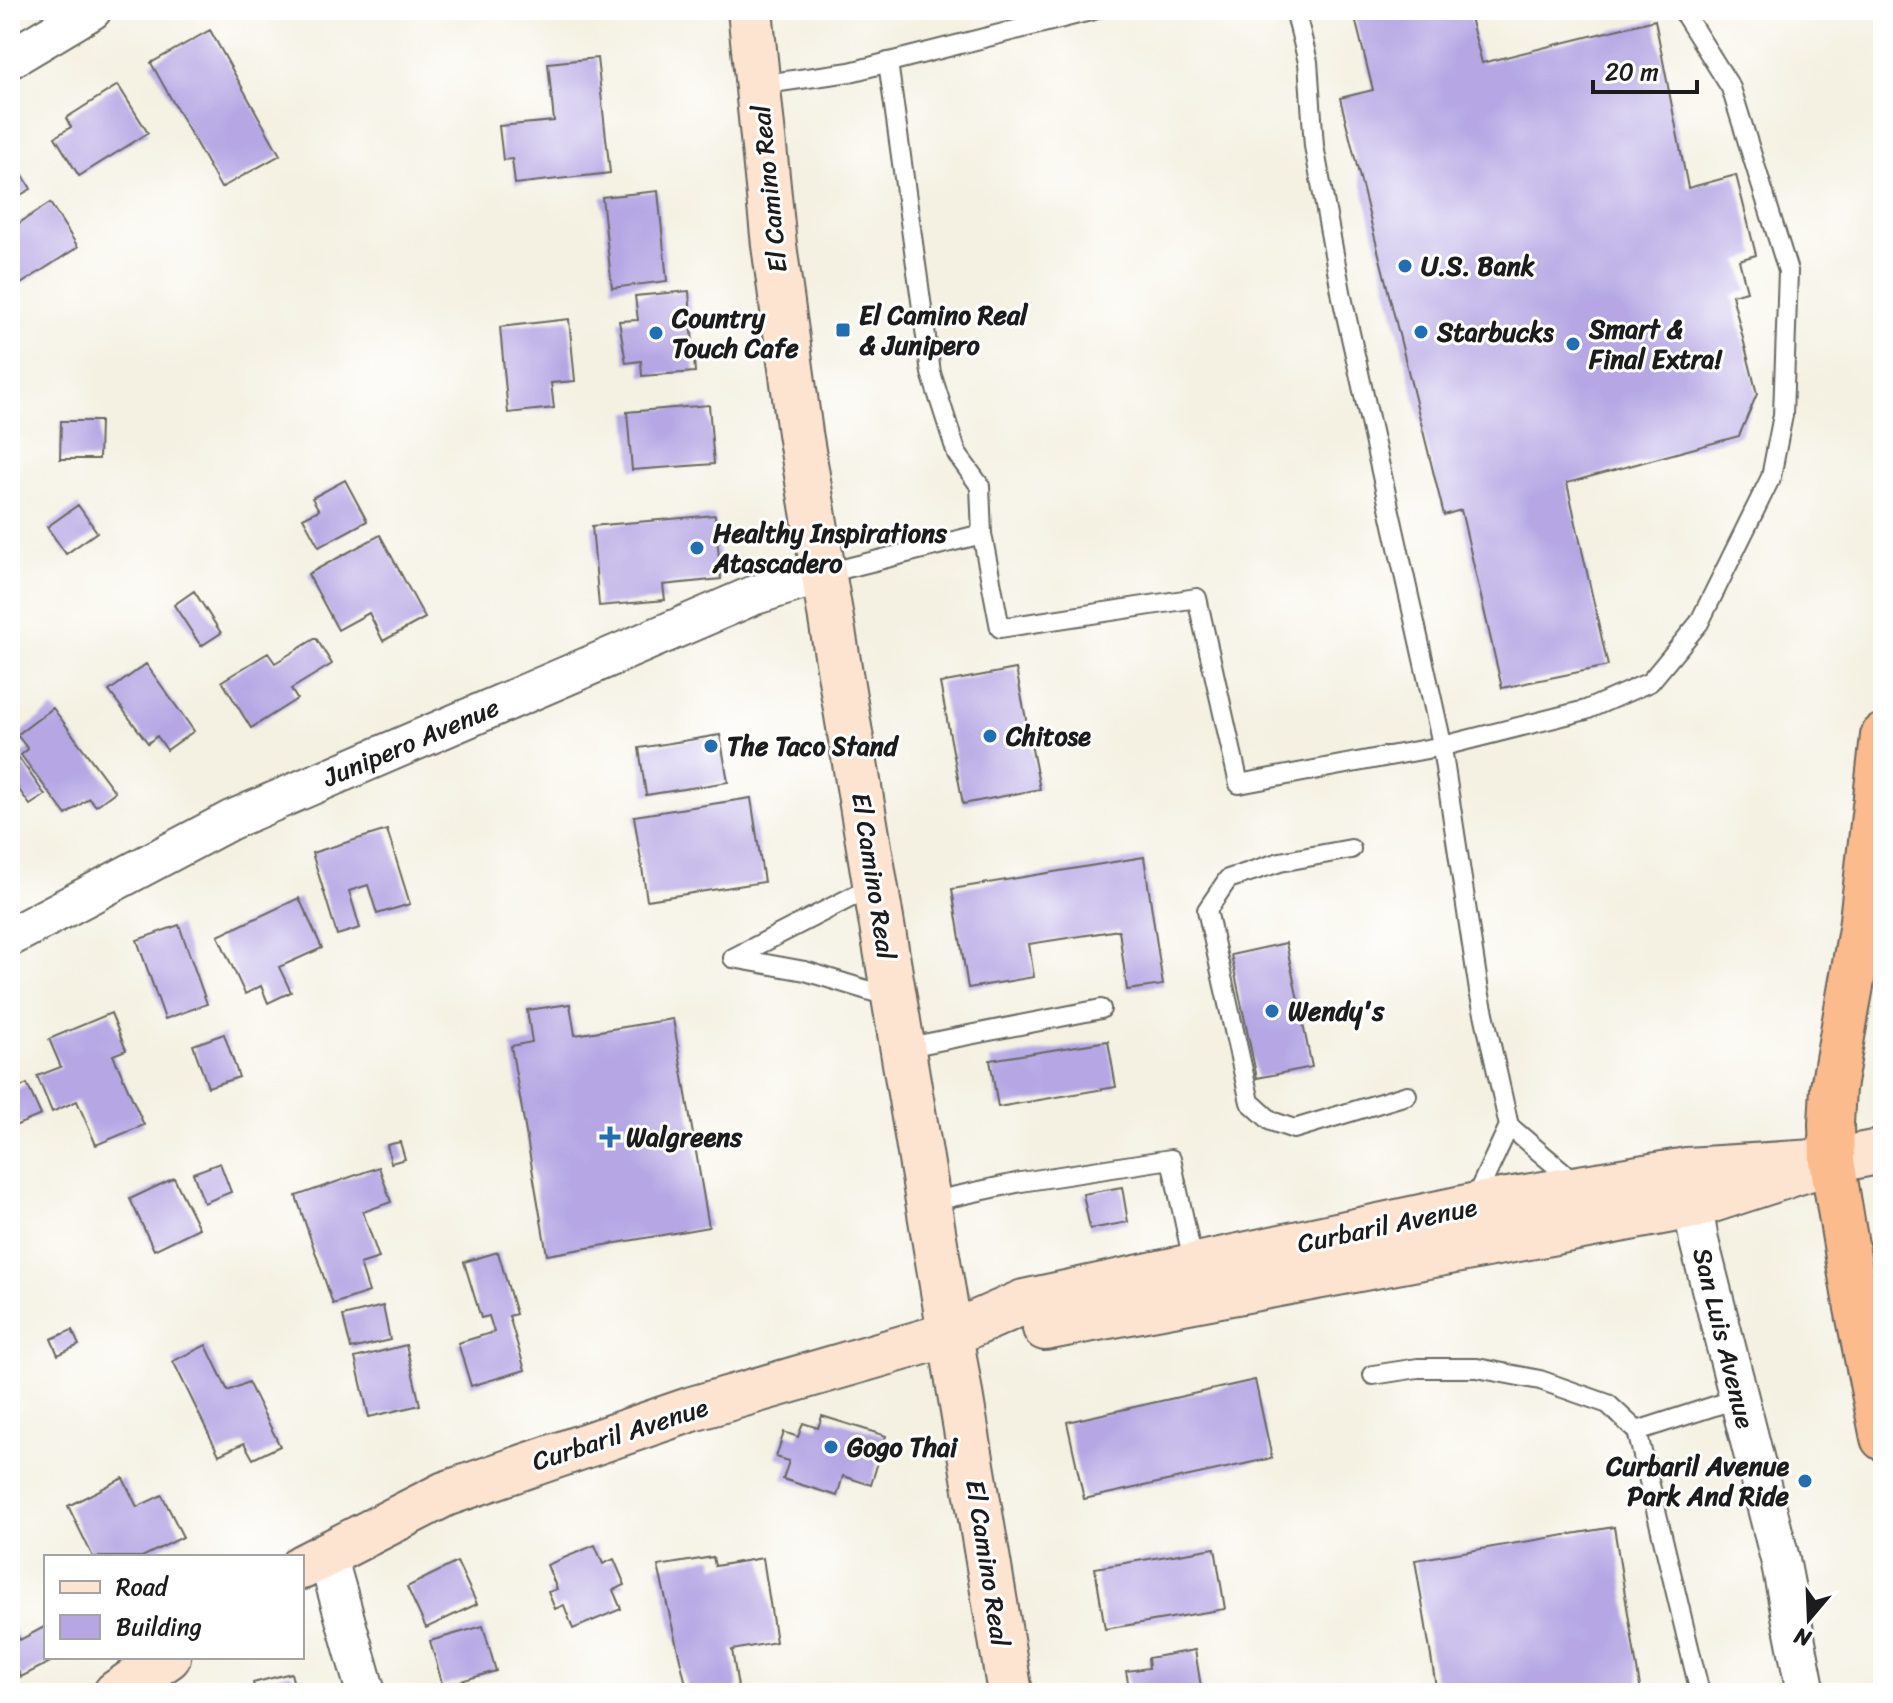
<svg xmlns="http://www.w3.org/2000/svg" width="1893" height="1703" font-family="Sriracha,sans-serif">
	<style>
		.building { fill: #b6a7e4 }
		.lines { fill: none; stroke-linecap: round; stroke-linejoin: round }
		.lane-casing { stroke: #686761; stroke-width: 22 }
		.street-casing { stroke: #686761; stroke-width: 42 }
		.secondary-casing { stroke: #686761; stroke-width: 48 }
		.highway-casing { stroke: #686761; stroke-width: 48 }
		.lane { stroke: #fff; stroke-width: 18 }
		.street { stroke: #fff; stroke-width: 38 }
		.secondary { stroke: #fde4d1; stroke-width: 44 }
		.highway { stroke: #fbbb8c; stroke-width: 44 }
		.poi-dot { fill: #1f6fb2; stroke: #fff; stroke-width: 3 }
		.labels { text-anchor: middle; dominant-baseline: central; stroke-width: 6; stroke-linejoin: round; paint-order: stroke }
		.street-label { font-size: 26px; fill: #1c1c1c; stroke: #fff }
		.poi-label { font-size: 26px; font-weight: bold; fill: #1c1c1c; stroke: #fff; text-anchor: start }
	</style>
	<rect width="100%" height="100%" fill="#fff"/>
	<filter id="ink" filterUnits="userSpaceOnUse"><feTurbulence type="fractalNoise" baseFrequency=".0125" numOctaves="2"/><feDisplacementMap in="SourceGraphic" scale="16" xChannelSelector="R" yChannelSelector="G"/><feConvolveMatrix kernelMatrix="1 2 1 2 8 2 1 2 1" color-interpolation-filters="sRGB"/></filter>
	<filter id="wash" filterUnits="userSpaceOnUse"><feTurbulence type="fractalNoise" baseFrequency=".006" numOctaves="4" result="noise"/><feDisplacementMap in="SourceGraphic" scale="32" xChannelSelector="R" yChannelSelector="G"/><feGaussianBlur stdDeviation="1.8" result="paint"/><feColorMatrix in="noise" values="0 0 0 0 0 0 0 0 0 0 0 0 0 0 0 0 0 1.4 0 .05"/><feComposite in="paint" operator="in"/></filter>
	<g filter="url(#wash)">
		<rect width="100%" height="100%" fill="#f4f1e2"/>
		<g id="blocks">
			<path class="building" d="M1353 10H1468L1482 63 1655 20 1688 188 1736 175 1756 255 1739 260 1747 291 1732 295 1757 394 1739 436 1567 483 1608 666 1502 688 1461 510 1444 515 1340 98 1373 90Z
				M210 30 280 155 221 188 151 63Z
				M597 58 610 173 515 184 512 159 503 160 499 126 554 121 548 63Z
				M118 85 148 133 79 176 55 137 71 127 66 118Z
				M10 153 31 189 10 201Z
				M658 191 667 281 612 288 602 197Z
				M50 203 78 247 10 291V229Z
				M689 291 695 372 642 376 641 361 626 363 619 321 638 320 635 296Z
				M569 319 575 381 551 383 554 408 508 413 500 327Z
				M709 405 714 464 632 470 627 412Z
				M61 421H100L99 459H60Z
				M345 480 367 521 319 547 303 518 319 510 312 498Z
				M78 505 97 532 66 554 47 527Z
				M715 515 721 579 663 585 665 600 599 606 592 526Z
				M380 535 425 618 383 641 369 613 338 630 308 574Z
				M194 591 221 633 201 646 174 605Z
				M316 638 332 664 291 689 297 699 251 728 222 681 268 653 275 663Z
				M146 664 194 731 167 750 157 736 148 743 109 691Z
				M1016 669 1040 789 963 804 940 683Z
				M53 708 115 792 96 806 89 798 66 815 21 755 28 749 17 735Z
				M720 735 728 782 646 795 639 748Z
				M10 745 45 795 30 805 10 777Z
				M751 798 764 882 647 900 634 816Z
				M387 830 410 904 377 914 368 885 349 891 360 928 337 935 312 853Z
				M1144 857 1163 985 1127 990 1119 930 1029 944 1034 977 968 988 952 889Z
				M299 898 322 948 279 967 291 992 268 1003 261 986 245 994 218 936Z
				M179 925 207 1004 165 1019 137 940Z
				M1286 943 1312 1067 1257 1078 1231 955Z
				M570 1004 575 1035 673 1019 709 1227 547 1255 511 1046 532 1042 527 1010Z
				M111 1013 126 1050 113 1055 144 1125 96 1145 77 1101 52 1112 37 1076 61 1067 49 1039Z
				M224 1034 239 1077 208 1087 193 1045Z
				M1108 1041 1116 1087 998 1107 990 1060Z
				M27 1084 41 1115 10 1128V1092Z
				M400 1142 405 1159 391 1163 387 1145Z
				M220 1163 231 1192 204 1203 193 1173Z
				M379 1167 391 1202 363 1212 379 1258 360 1264 369 1292 333 1304 296 1196Z
				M174 1178 199 1228 154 1250 130 1199Z
				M1122 1187 1128 1222 1090 1229 1083 1194Z
				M498 1252 516 1314 509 1316 525 1370 471 1386 458 1343 494 1332 489 1316 481 1318 464 1262Z
				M383 1306 390 1340 351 1349 343 1316Z
				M72 1330 79 1345 58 1355 51 1339Z
				M206 1345 228 1391 248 1382 280 1446 253 1459 244 1443 219 1455 173 1361Z
				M406 1345 420 1405 369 1417 355 1358Z
				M1255 1380 1272 1458 1084 1499 1067 1422Z
				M822 1416 886 1436 871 1485 843 1476 837 1496 783 1479 789 1461 776 1457 784 1432 798 1437 803 1423 818 1428Z
				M123 1478 137 1507 162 1495 183 1537 142 1557H93L68 1506Z
				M1614 1527 1641 1693H1437L1415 1560Z
				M595 1545 603 1564 614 1559 625 1585 613 1590 621 1609 573 1629 564 1605 555 1609 548 1592 557 1589 547 1565Z
				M1215 1548 1225 1609 1105 1629 1095 1568Z
				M713 1557 715 1566 763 1558 776 1642 732 1650 739 1693H688L658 1566Z
				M457 1562 477 1604 426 1628 407 1587Z
				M10 1622 20 1640 46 1626V1657H60L21 1677 10 1656Z
				M483 1626 496 1671 443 1686 430 1641Z
				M1195 1650 1202 1693H1130L1126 1671 1149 1668 1148 1658Z
				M291 1673 296 1693H256L253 1683Z"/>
		</g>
	</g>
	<g filter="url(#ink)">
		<use href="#blocks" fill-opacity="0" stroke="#686761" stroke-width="2"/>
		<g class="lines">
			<defs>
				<path id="lane" d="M1295 10 1308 62 1314 146 1342 297 1440 735 1479 991 1509 1126 1576 1183
					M888 62 931 373 957 454 980 486 982 534 1000 628 1197 598 1239 784 1443 746 1586 710 1650 682 1699 623 1771 477 1783 415 1788 271 1731 88 1682 10
					M758 85 850 72 1094 10
					M823 574 982 534
					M1351 849 1280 862 1228 879 1207 910 1250 1102 1271 1121 1294 1129 1407 1095
					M733 958 805 971 893 998
					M733 958 875 885
					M903 1048 1101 1009
					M929 1202 1021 1182 1171 1159 1194 1266
					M1473 1203 1509 1126
					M1373 1375 1418 1368H1477L1540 1380 1608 1404 1637 1431 1739 1398
					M1637 1431 1700 1693"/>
				<path id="street" d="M10 59 92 10
					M10 937 231 820 752 596 823 574
					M1688 1177 1699 1241 1780 1559 1806 1693
					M326 1552 366 1693"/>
				<path id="secondary" d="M750 10 774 245 800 433 1010 1693
					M1045 1328 1694 1206 1832 1161 1883 1151
					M302 1567 445 1494 692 1409 951 1334 1024 1302 1472 1206 1687 1170 1832 1161
					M116 1693 168 1657"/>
				<path id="highway" d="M1883 736 1861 929 1833 1088 1831 1124 1832 1161 1854 1293 1883 1438"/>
			</defs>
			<use href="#lane" class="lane-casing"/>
			<use href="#street" class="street-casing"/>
			<use href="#secondary" class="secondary-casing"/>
			<use href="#highway" class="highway-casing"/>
			<use href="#lane" class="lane"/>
			<use href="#street" class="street"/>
			<use href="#secondary" class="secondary"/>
			<use href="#highway" class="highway"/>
		</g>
	</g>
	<g class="poi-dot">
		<circle cx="1405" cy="266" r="8"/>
		<rect x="835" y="322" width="16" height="16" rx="4"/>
		<circle cx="1421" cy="332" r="8"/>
		<circle cx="656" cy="333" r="8"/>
		<circle cx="1573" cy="344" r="8"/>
		<circle cx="697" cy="548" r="8"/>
		<circle cx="990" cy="736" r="8"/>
		<circle cx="711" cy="746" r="8"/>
		<circle cx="1272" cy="1011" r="8"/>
		<path d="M606 1125h8v8h8v8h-8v8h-8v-8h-8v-8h8z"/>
		<circle cx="831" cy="1447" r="8"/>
		<circle cx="1805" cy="1481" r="8"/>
	</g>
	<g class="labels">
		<g class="street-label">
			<text transform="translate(769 189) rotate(-96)">El Camino Real</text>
			<text transform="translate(411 742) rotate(-23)">Junipero Avenue</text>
			<text transform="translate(874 876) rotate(81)">El Camino Real</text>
			<text transform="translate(1387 1225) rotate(-12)">Curbaril Avenue</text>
			<text transform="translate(1724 1338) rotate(76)">San Luis Avenue</text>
			<text transform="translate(620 1434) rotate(-18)">Curbaril Avenue</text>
			<text transform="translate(988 1563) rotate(81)">El Camino Real</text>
		</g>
		<g class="poi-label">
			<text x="1421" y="266">U.S. Bank</text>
			<text x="859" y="315">El Camino Real<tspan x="859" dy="30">&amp; Junipero</tspan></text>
			<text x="672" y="318">Country<tspan x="672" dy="30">Touch Cafe</tspan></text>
			<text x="1589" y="329">Smart &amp;<tspan x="1589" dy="30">Final Extra!</tspan></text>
			<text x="1437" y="332">Starbucks</text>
			<text x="713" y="533">Healthy Inspirations<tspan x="713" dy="30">Atascadero</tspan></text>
			<text x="1006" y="736">Chitose</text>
			<text x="727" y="746">The Taco Stand</text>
			<text x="1288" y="1011">Wendy's</text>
			<text x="626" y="1137">Walgreens</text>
			<text x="847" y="1447">Gogo Thai</text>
			<text x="1789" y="1466" text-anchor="end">Curbaril Avenue<tspan x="1789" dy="30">Park And Ride</tspan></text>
		</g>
	</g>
	<rect width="1893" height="1703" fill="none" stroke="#fff" stroke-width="40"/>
	<rect x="44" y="1555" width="260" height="104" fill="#ffffff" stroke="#a4a4a4" stroke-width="2"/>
	<rect x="60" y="1581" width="40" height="12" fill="#fde4d1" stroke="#a4a4a4" stroke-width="2"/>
	<text x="116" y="1595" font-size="24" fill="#1c1c1c">Road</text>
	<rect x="60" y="1615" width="40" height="24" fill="#b6a7e4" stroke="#a4a4a4" stroke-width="2"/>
	<text x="116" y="1635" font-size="24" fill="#1c1c1c">Building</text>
	<g transform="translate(1809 1619) rotate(199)" stroke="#ffffff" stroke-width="6" paint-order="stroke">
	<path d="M0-6L14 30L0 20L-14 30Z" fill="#1c1c1c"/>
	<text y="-12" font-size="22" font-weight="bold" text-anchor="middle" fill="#1c1c1c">N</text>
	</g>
	<path d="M1593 80v12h104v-12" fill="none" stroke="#1c1c1c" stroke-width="4"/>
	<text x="1605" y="80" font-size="24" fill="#1c1c1c" stroke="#ffffff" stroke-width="6" paint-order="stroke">20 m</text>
</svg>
